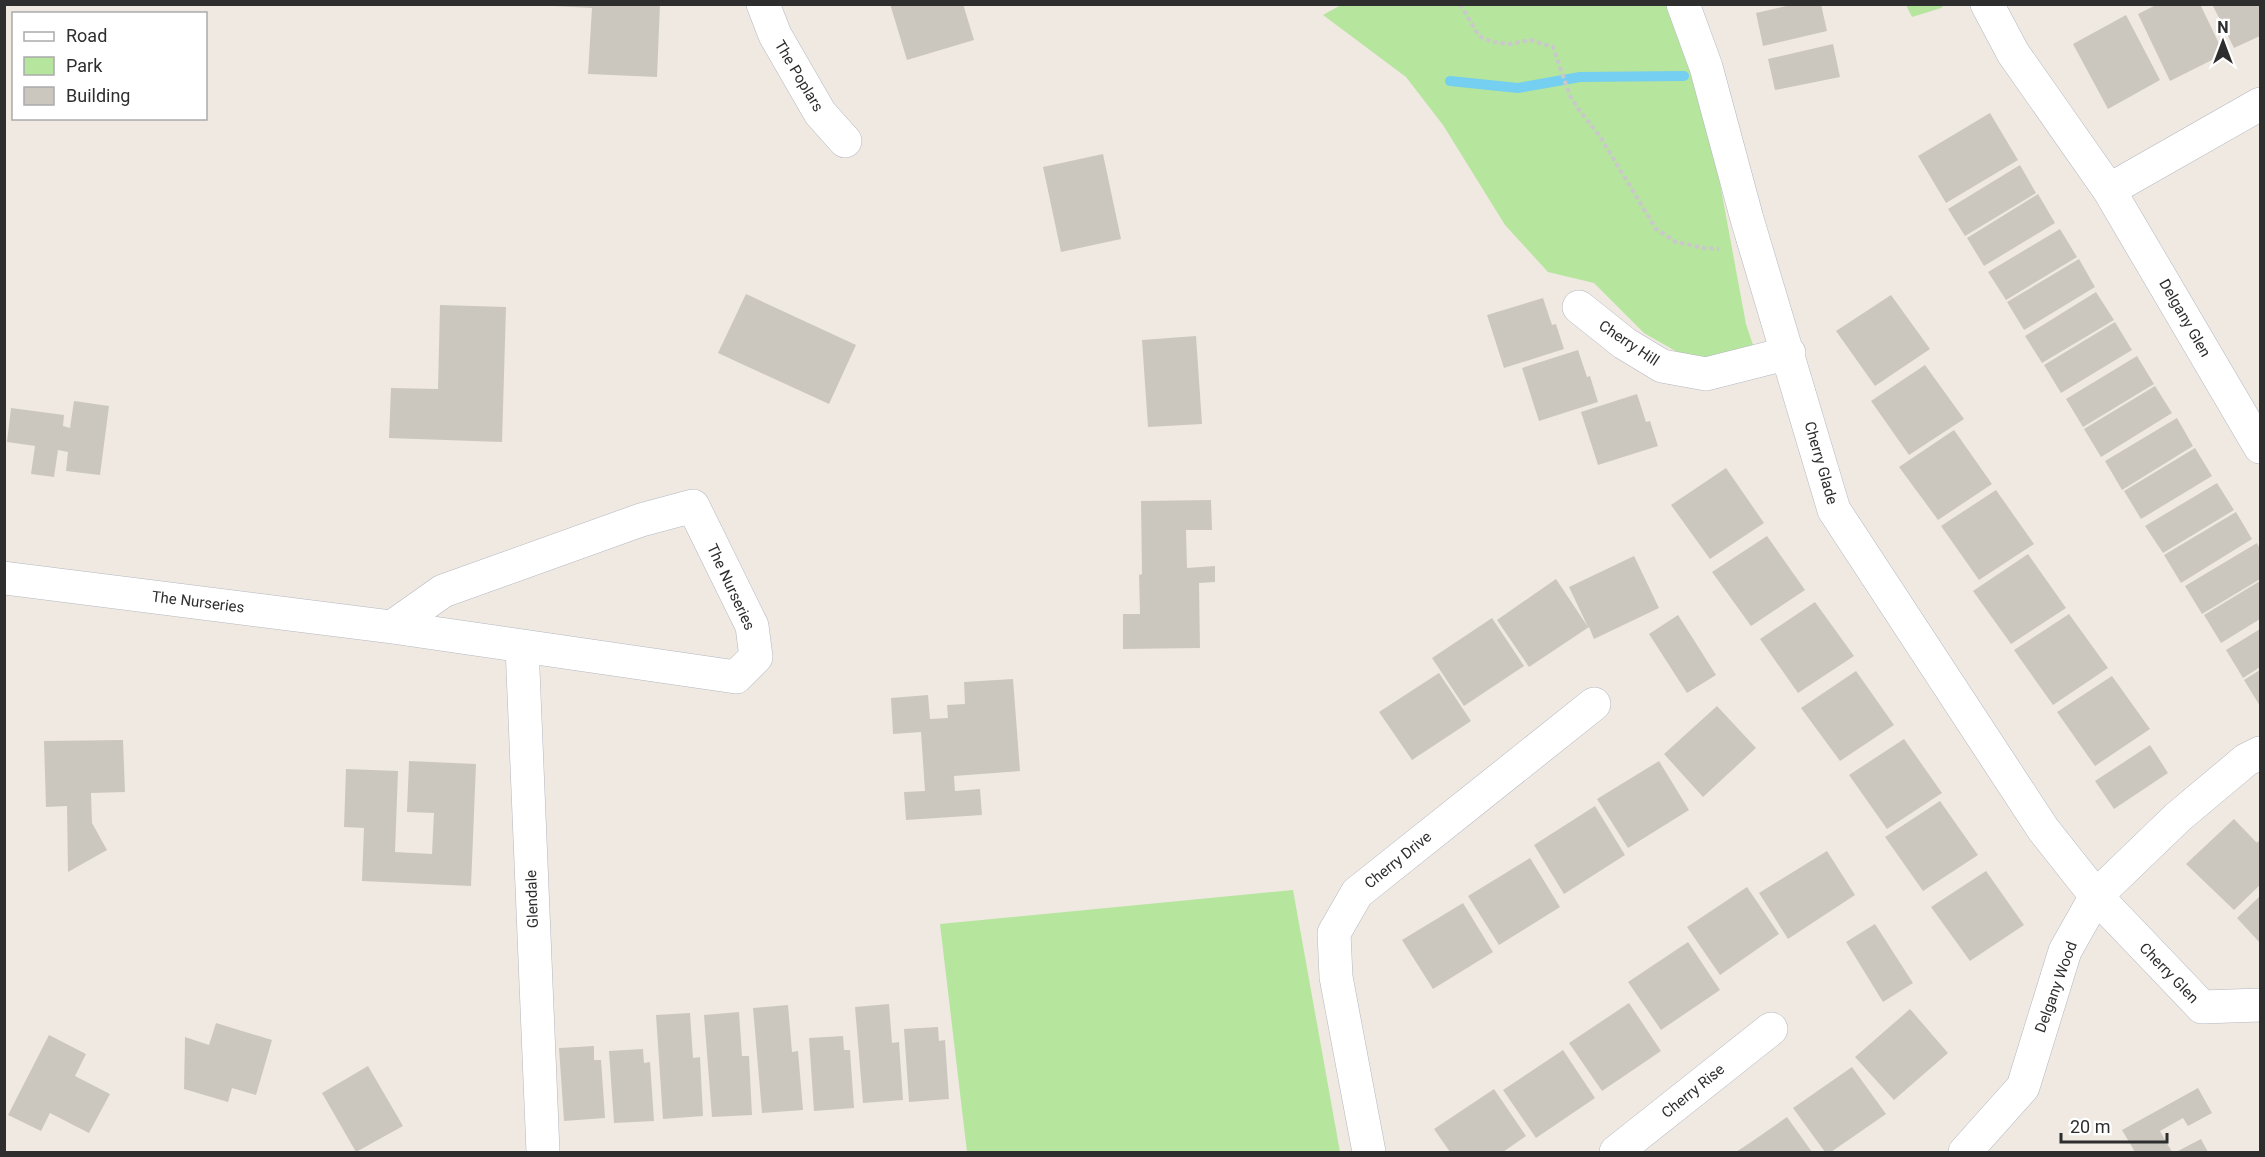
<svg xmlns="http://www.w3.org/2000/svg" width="2265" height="1157" font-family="Roboto,sans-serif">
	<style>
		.green { fill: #b6e59e }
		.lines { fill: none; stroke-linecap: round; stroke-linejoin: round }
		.stream { stroke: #75cff0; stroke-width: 10 }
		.building { fill: #cbc7bf }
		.street-casing { stroke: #b4b7c1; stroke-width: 34 }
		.path { stroke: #c9c9c9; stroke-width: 4; stroke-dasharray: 4.5 3; stroke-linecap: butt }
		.street { stroke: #fff; stroke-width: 33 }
		.labels { text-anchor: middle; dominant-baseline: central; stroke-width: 4.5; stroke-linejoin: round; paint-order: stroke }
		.street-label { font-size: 15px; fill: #2e2e2e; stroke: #fff }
	</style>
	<rect width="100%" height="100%" fill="#efe9e1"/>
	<path class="green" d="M1343 4 1673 5 1706 108 1746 324 1755 351 1693 361 1644 333 1594 283 1548 272 1505 225 1443 125 1406 77 1323 15Z
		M1906 5H1944L1941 8 1912 17Z
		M1293 890 1340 1152H967L940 924Z"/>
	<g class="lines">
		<path class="stream" d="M1450 81 1518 88 1580 77 1684 76"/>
	</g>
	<path class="building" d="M554 4H660L657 77 588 74 592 8 554 6Z
		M890 4H963L974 40 907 60Z
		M1795 4H1821L1827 31 1763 46 1756 13Z
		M2158 4H2200L2224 54 2170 81 2138 14Z
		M2212 4H2260V36L2234 48Z
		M2126 15 2160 80 2108 109 2073 44Z
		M1833 44 1840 77 1775 90 1768 59Z
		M1990 113 2018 160 1946 203 1918 156Z
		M1103 154 1121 239 1061 252 1043 167Z
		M2020 165 2036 193 1965 236 1948 209Z
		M2038 194 2055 223 1984 266 1967 238Z
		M2060 229 2077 257 2006 300 1988 272Z
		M2079 259 2095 287 2024 330 2007 302Z
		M2096 292 2114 320 2042 363 2025 336Z
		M746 294 856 345 829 404 718 353Z
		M1891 295 1930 349 1875 386 1836 331Z
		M1543 298 1552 325 1556 324 1564 349 1504 368 1487 315Z
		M440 305 506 307 502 442 389 438 391 388 438 389Z
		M2115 322 2132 350 2061 393 2044 365Z
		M1196 336 1202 424 1148 427 1142 340Z
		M1578 350 1587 377 1590 376 1598 402 1539 421 1522 368Z
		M2137 356 2154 384 2083 427 2066 399Z
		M1925 365 1964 419 1909 455 1871 401Z
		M2155 386 2172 413 2101 457 2084 429Z
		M1637 394 1646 422 1650 421 1658 446 1598 465 1581 412Z
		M74 401 109 406 100 475 66 471 68 452 58 450 54 477 31 474 35 446 7 442 11 408 64 415 63 426 70 428Z
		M2177 418 2193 446 2122 490 2105 461Z
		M1954 430 1992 484 1938 520 1899 467Z
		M2195 448 2212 476 2141 519 2124 491Z
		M1726 468 1764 523 1710 559 1671 505Z
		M2217 483 2234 510 2163 553 2145 526Z
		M1996 490 2034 544 1979 580 1941 526Z
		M1211 500 1212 530H1186L1187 568 1215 566V582L1199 583 1200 648 1123 649V614H1140L1139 575 1142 574 1141 501Z
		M2236 512 2252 539 2181 583 2164 555Z
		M1767 536 1805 590 1751 626 1712 572Z
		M2257 543 2260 549V579L2202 614 2185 586Z
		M2028 554 2066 608 2011 644 1973 591Z
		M1634 556 1659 608 1594 639 1589 627 1529 667 1497 620 1556 579 1588 627 1569 587Z
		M2260 581V619L2221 643 2204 615Z
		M1815 602 1854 656 1798 693 1760 639Z
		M2069 614 2108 668 2053 705 2014 650Z
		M1678 615 1716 675 1687 693 1649 634Z
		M1492 618 1524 666 1464 706 1432 658Z
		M2260 629V667L2243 678 2226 650Z
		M2260 670V706L2244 680Z
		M1856 671 1894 725 1840 761 1801 708Z
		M1439 673 1471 721 1412 760 1379 712Z
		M2112 676 2150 729 2095 766 2057 712Z
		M1013 679 1020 771 954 776 955 791 980 789 982 815 906 820 904 792 925 791 921 732 893 734 891 698 928 695 930 719 948 718 947 705 965 704 964 682Z
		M1717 706 1756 748 1703 797 1664 754Z
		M1904 739 1942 793 1887 829 1849 775Z
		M123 740 125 792 91 793 92 823 107 850 68 872 67 806 46 807 44 741Z
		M2150 745 2168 773 2114 809 2095 781Z
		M409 761 476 764 471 886 362 881 364 828 344 827 346 769 398 771 395 852 432 854 434 813 407 812Z
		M1659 761 1689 810 1628 848 1597 799Z
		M1940 801 1978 855 1923 891 1885 837Z
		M1595 806 1625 855 1564 894 1534 845Z
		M2234 819 2257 843 2258 841 2260 843V885L2234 910 2186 864Z
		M1827 851 1855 895 1788 939 1759 893Z
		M1530 858 1560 907 1499 945 1468 896Z
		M1986 871 2024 925 1970 961 1931 907Z
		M1747 887 1779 934 1720 975 1687 927Z
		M2260 896V943L2237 918Z
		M1463 903 1493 952 1433 989 1402 940Z
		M1875 924 1913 983 1883 1002 1846 942Z
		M1688 942 1720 990 1661 1030 1628 982Z
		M1629 1003 1661 1051 1602 1091 1569 1043Z
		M889 1004 892 1043 899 1042 903 1100 863 1103 855 1007Z
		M788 1005 792 1052 798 1051 803 1110 762 1113 753 1008Z
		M1910 1009 1948 1053 1894 1100 1855 1057Z
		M739 1012 742 1056H749L752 1115 712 1117 704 1015Z
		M690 1013 693 1058 700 1057 703 1116 663 1119 656 1015Z
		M216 1023 272 1040 256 1095 232 1088 228 1102 184 1089 185 1037 209 1045Z
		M938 1027 939 1041 945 1040 949 1099 909 1102 904 1029Z
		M49 1035 86 1054 75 1076 110 1094 89 1133 50 1113 41 1131 8 1115Z
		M843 1036 844 1050H850L854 1108 814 1111 809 1038Z
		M594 1046V1060H601L605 1118 564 1121 559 1048Z
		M643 1049 644 1063 650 1062 654 1121 614 1123 609 1051Z
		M1563 1050 1595 1098 1536 1138 1503 1090Z
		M368 1066 403 1126 356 1152 322 1093Z
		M1852 1067 1886 1114 1831 1152H1825L1793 1108Z
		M2198 1088 2212 1113 2188 1126 2183 1118 2160 1131 2172 1152H2135L2122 1130Z
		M1494 1089 1526 1136 1503 1152H1450L1434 1129Z
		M1787 1117 1812 1152H1736L1757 1138Z
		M2201 1139 2208 1152H2176Z"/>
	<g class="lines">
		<defs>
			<path id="street" d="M763 4 775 35 820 113 845 141
				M1683 4 1706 67 1747 219 1834 510 2043 829 2096 896 2202 1007 2260 1005
				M1987 4 2013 53 2109 190 2260 447
				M2109 190 2260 104
				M1579 307 1624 343 1662 366 1706 374 1789 353
				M4 578 392 627 736 677 756 657 752 626 693 506 641 520 443 591 392 627
				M522 646 543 1152
				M1369 1152 1336 977 1334 933 1357 893 1594 704
				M1616 1152 1771 1029
				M1965 1152 2023 1087 2065 951 2096 896 2178 817 2246 760 2260 753"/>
		</defs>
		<use href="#street" class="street-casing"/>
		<path class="path" d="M1460 4 1479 36 1492 42 1510 44 1530 40 1553 47 1570 96 1579 110 1599 135 1656 229 1676 242 1704 248 1719 249"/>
		<use href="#street" class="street"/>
	</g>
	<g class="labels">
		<g class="street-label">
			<text transform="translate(799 76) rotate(59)">The Poplars</text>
			<text transform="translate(2185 318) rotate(60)">Delgany Glen</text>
			<text transform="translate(1629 343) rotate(34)">Cherry Hill</text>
			<text transform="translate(1821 463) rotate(74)">Cherry Glade</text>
			<text transform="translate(731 587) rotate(65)">The Nurseries</text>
			<text transform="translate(198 602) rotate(7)">The Nurseries</text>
			<text transform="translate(1398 860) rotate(-39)">Cherry Drive</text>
			<text transform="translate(532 899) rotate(-92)">Glendale</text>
			<text transform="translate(2169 973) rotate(46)">Cherry Glen</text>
			<text transform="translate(2056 987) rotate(-70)">Delgany Wood</text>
			<text transform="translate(1693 1091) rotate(-39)">Cherry Rise</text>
		</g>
	</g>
	<rect width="2265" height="1157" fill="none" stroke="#2e2e2e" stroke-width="12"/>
	<rect x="12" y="12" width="195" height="108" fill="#ffffff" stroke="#ababab" stroke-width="1.5"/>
	<rect x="24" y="32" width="30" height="9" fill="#ffffff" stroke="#ababab" stroke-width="1.5"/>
	<text x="66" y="42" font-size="18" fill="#2e2e2e">Road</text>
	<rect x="24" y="57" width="30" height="18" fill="#b6e59e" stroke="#ababab" stroke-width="1.5"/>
	<text x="66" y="72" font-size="18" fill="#2e2e2e">Park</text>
	<rect x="24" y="87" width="30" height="18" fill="#cbc7bf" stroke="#ababab" stroke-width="1.5"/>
	<text x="66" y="102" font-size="18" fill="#2e2e2e">Building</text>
	<g transform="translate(2223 42)" stroke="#ffffff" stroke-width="4.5" paint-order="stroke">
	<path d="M0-4.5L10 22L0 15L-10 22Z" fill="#2e2e2e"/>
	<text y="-9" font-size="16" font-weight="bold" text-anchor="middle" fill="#2e2e2e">N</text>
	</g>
	<path d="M2061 1133v9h106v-9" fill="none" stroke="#2e2e2e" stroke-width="3"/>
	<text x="2070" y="1133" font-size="18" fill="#2e2e2e" stroke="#ffffff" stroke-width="4.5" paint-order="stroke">20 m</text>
</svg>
